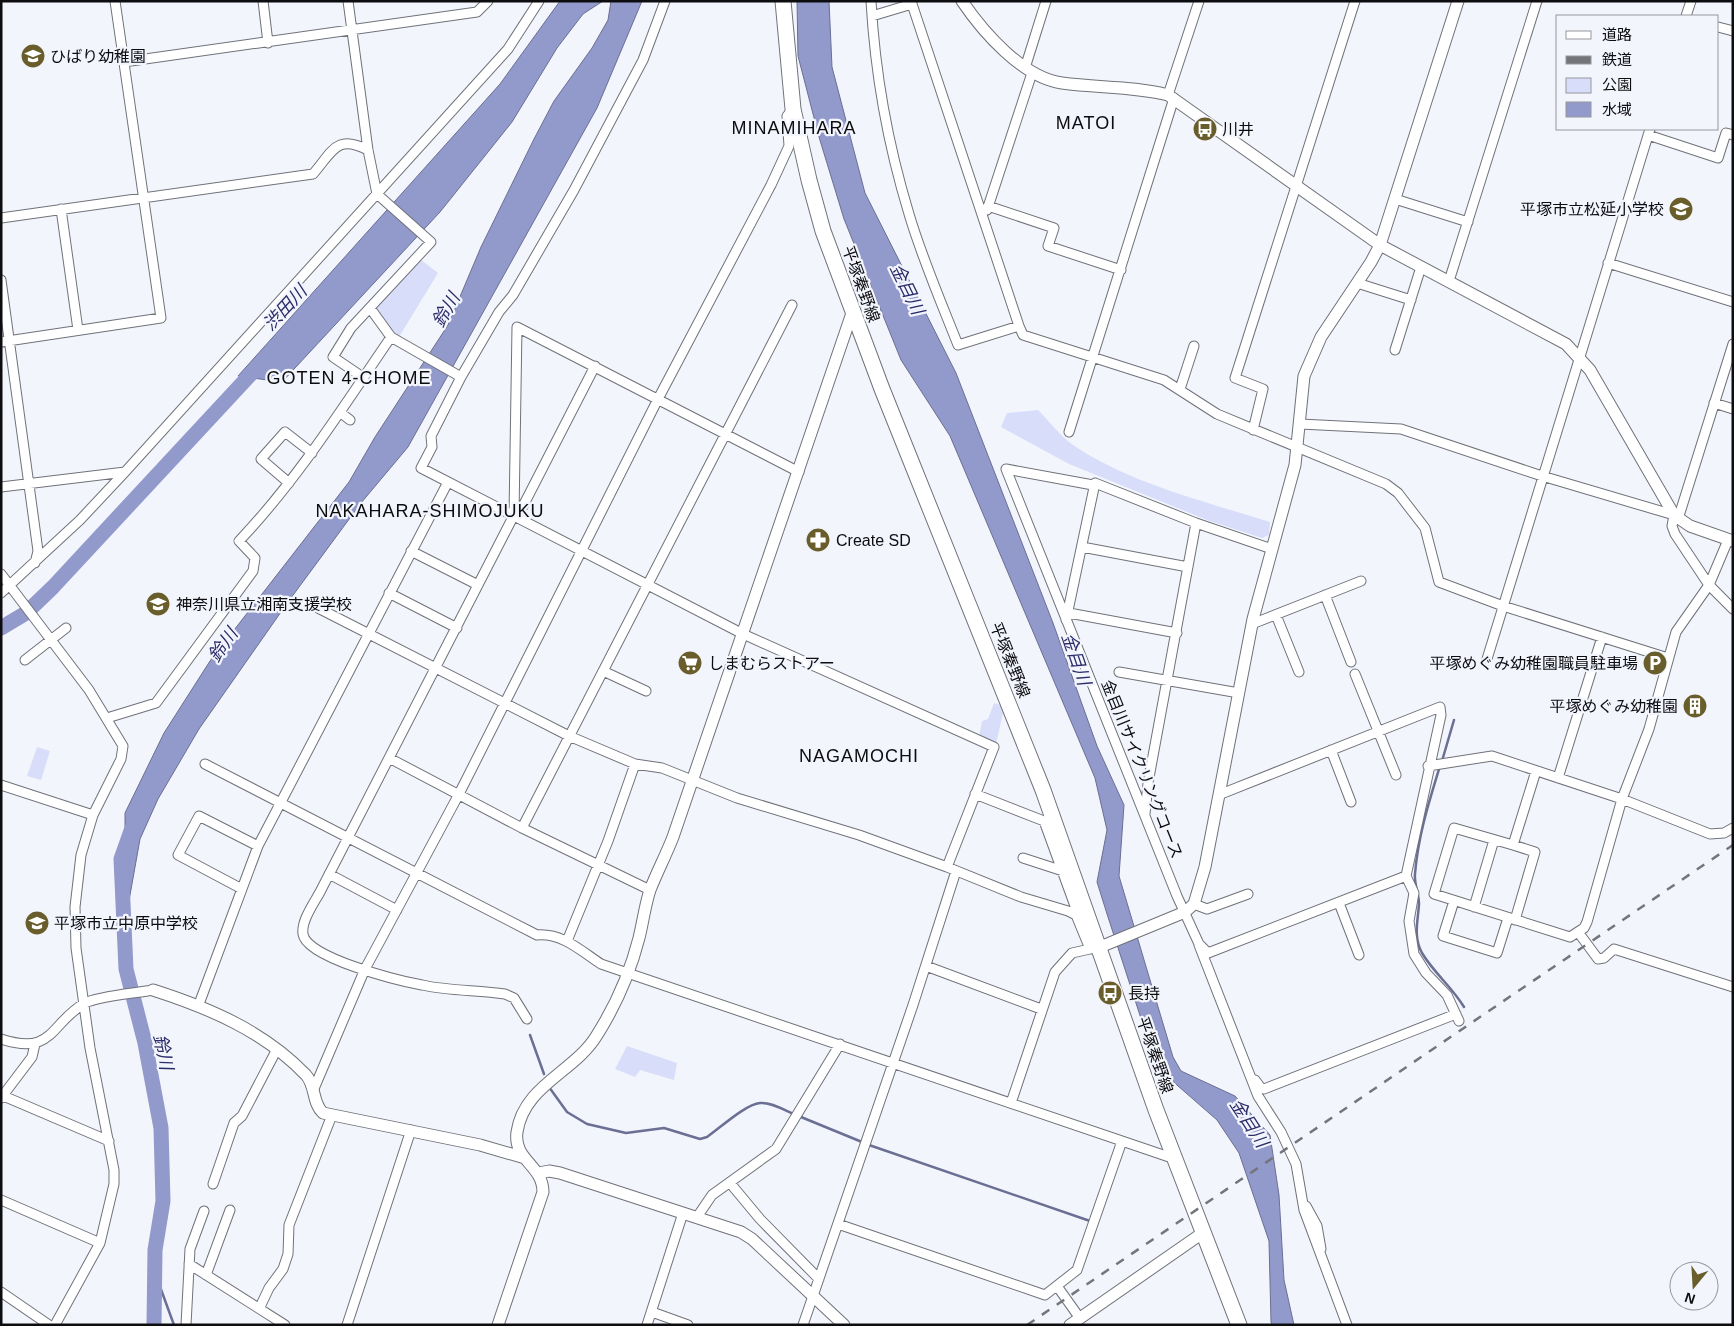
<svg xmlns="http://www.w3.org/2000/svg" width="1734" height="1326" font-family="Arial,'Noto Sans JP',sans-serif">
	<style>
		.green { fill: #d8ddfa }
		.water { fill: #9299cb; stroke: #6a6f93 }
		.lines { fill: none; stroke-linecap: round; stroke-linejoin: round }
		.stream { stroke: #6a6f93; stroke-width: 2.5 }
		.river { stroke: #9299cb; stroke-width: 15 }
		.minor-casing { stroke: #707279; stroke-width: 11 }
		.tertiary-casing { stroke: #707279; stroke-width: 13 }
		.primary-casing { stroke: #707279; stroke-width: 17 }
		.minor { stroke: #fff; stroke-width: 9 }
		.tertiary { stroke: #fff; stroke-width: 11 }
		.primary { stroke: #fff; stroke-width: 15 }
		.rail { stroke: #74757b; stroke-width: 2.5; stroke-dasharray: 9 9; stroke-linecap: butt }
		.labels { text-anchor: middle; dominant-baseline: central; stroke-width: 4.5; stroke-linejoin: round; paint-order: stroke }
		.poi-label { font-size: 16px; fill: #0d0d10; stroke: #f3f5fd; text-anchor: start }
		.street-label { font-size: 16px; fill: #0d0d10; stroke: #f3f5fd }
		.neighbourhood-label { font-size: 18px; letter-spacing: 1px; fill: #0d0d10; stroke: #f3f5fd }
		.water-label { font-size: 18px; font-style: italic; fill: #2b2c69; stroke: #f3f5fd }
	</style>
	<rect width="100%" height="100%" fill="#f3f5fd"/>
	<path class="green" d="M420 259 438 273 399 337 389 330 375 308Z
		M1038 410C1049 421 1060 436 1073 445 1131 484 1204 501 1270 522L1269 535 1262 538 1207 520 1069 464 1001 427 1007 413Z
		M994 703 1001 705 1003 713 996 744 979 737 982 721 988 719Z
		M37 747 50 751 41 780 27 776Z
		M627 1046 677 1063 674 1080 640 1070 635 1077 615 1069Z"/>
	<path class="water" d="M560 1H603L583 14 557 48 512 122 440 212 282 382 238 376 500 84Z
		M611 1H642L597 108 408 447 361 503 288 602 199 729 158 799 140 839 125 923V813L164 733 210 661 349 482 375 437 448 325 481 247 534 139 554 101 592 48 608 20Z
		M797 1H829L832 67 865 193 956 373 1053 623 1097 746 1124 805 1119 876 1173 1057 1181 1071 1235 1096 1270 1135 1279 1195 1284 1280 1294 1325H1272L1271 1322 1269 1241 1239 1153 1217 1120 1170 1079 1148 1040 1108 917 1097 882 1107 830 1095 778 950 436 901 360 844 219 819 137 798 56Z"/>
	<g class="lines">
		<path class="stream" d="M1442 761 1454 720
			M1440 766C1429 802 1418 836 1415 874 1414 884 1419 894 1419 904 1418 921 1413 937 1422 953 1434 973 1452 987 1464 1007
			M530 1035 544 1074
			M549 1087 567 1112 587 1124 626 1133 664 1128 700 1139 707 1137C720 1128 746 1104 760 1103 771 1102 784 1110 794 1114
			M801 1117 862 1142
			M869 1145 1090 1221
			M155 1273 174 1325"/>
		<path class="river" d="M1 628 26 613 53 587 262 362
			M132 828 121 859 126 969 145 1043 161 1128 163 1201 155 1250 154 1325"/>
		<defs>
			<path id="minor" d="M263 1 268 43
				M348 1 368 150 377 194 431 242 351 328 333 357 364 378
				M871 1C875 73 888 145 909 214 922 258 941 302 958 345L1019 326 1023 335 1164 380 1217 414 1386 484 1398 493 1425 528 1439 582 1503 606 1668 658
				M872 16 912 4 1019 326
				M1686 16 1691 1
				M1718 27 1733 31
				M124 62 477 12 488 1
				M1025 68 1046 1
				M1168 95 1199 1
				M1648 135 1718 158 1726 133 1733 135
				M1395 199 1468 222
				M988 206 1054 228 1048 246 1121 270
				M61 209 78 330
				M987 210 1032 73
				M1 218 313 174C333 151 336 134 368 150
				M1608 263 1733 302
				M1 280 38 551 35 563
				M1449 281 1537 1
				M1357 283 1411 300
				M370 308 391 337 461 377 431 436 432 447 421 468 743 634 994 747 947 867 1021 897 1068 911 1076 915 1090 949 1100 947
				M1 342 161 318 115 1
				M1395 350 1421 267
				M461 377 499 312 513 295 574 190 643 60 665 1
				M1180 389 1194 346
				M1714 403 1733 409
				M341 413 350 420
				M1300 424 1401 429 1542 476 1674 515 1672 526 1675 534 1709 585 1733 609
				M1253 430 1263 389 1235 378 1355 1
				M1069 432 1174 98
				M1006 469 1177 896 1199 944 1208 953 1406 876
				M1006 469 1093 485
				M289 483 261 459 285 432 312 453
				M1 487 125 472
				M514 515 517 327 799 472
				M1678 519 1733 344
				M1082 547 1188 567
				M411 551 478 585
				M1 574 89 690 123 746 121 759 93 815 81 855 75 907 76 948 90 1048 114 1170V1184L100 1243 55 1325
				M1 593 80 520 125 472 508 49 539 1
				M389 593 457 628
				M1325 595 1351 662
				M318 608 569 736 635 764 662 768 737 798 859 835 947 867
				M1069 613 1177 633
				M1276 615 1299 672
				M1066 620 1095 483 1196 523 1272 549
				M1252 624 1361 581
				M1487 659 1650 129
				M25 660 66 628
				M603 671 646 691
				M1119 672 1239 693
				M1355 674 1396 775
				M107 718 156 703 253 571 255 558 239 541C298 479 343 407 391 337
				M1331 750 1351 802
				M389 758 522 828 650 890
				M205 764 537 935C563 933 581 951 601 964L1175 1159
				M1428 766 1492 756 1622 799 1710 834 1724 833 1733 828
				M1536 771 1513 845 1454 828 1434 894 1570 937 1584 928 1587 922 1622 799 1649 729 1676 632 1709 585 1728 540
				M1558 778 1602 637
				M1 785 93 815
				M975 794 1044 821 1075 906 1076 915
				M1221 794 1440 707 1441 715 1406 876 1414 893 1409 921 1414 954 1426 973 1447 995 1459 1021
				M1145 814 1148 783 1196 523
				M522 828 792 305
				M1513 845 1535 852 1515 920
				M1023 858 1063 871
				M329 874 397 910
				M242 889 178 855 199 816 258 846
				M1454 901 1443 936 1497 953 1508 918
				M1339 903 1359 955
				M1194 904 1207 909 1248 894
				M1474 907 1494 840
				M1578 932 1598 959 1604 958 1614 949 1733 987
				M567 941 608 841 635 764
				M1199 945 1258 1096 1281 1132 1296 1164 1304 1210 1347 1325
				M926 966 1041 1009
				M199 1004 258 846 448 482
				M527 1019 514 998 505 994C478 990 449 991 422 985 400 981 306 958 303 934 301 921 314 903 320 892L514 515 522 508 595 366
				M1 1039C54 1056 49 1024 85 1003 98 996 137 993 153 990
				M1255 1080 1261 1088 1264 1089 1456 1014
				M313 1091 365 969 459 794 658 399 771 185 789 146 787 116 793 109
				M1 1095 109 1141
				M1 1098 32 1057 35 1044
				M1011 1103 1055 972 1072 953 1090 949
				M730 1183 760 1219 819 1279
				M213 1184 234 1123 242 1116 277 1049
				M1 1200 100 1243
				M1306 1206 1317 1226 1321 1249
				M697 1217 712 1195 776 1149 840 1044
				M838 1224 1045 1295 1077 1270 1122 1141
				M189 1264 285 1325
				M206 1275 230 1210
				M1057 1286 1079 1317
				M1 1292 49 1325
				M260 1307 269 1288 283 1269 288 1254 289 1225 332 1115
				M652 1312 688 1325
				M186 1325 190 1249 204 1211
				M347 1325 411 1130
				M647 1325 683 1213
				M803 1325 913 1005 956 871"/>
			<path id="tertiary" d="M962 1C983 32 1023 78 1062 83 1098 88 1133 86 1168 95L1380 245 1566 344 1590 370 1674 515 1690 526 1733 541
				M1100 947 1185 912 1194 904 1205 867 1253 619 1295 465 1304 376 1321 337 1371 262 1380 245 1458 1
				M153 990C209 1008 264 1031 306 1075 316 1086 312 1103 323 1113L480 1145 525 1158
				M539 1173 549 1171 560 1173 741 1232 752 1239 844 1325
				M498 1325 543 1192C543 1165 513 1160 517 1132 524 1085 575 1072 597 1035 616 1005 630 973 639 938 643 922 645 905 650 890 657 872 666 855 673 837L852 313
				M1070 1325 1204 1232"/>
			<path id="primary" d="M783 1 793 109 809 180 823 231 882 389 1043 790 1156 1110 1239 1325"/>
		</defs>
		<use href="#minor" class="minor-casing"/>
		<use href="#tertiary" class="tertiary-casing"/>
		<use href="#primary" class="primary-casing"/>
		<use href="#minor" class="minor"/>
		<use href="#tertiary" class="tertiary"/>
		<use href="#primary" class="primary"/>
		<path class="rail" d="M1027 1325 1733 845"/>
	</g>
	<defs>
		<symbol id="school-disc" viewBox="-11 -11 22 22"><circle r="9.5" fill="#695e2b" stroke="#f3f5fd"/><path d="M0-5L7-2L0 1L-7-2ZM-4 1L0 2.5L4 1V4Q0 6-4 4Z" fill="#fff"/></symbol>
		<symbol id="bus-disc" viewBox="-11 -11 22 22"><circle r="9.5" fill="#695e2b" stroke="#f3f5fd"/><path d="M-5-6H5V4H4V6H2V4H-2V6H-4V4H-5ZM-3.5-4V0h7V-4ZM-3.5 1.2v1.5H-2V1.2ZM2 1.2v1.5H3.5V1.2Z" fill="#fff"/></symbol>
		<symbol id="pharmacy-disc" viewBox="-11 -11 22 22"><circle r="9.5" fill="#695e2b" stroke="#f3f5fd"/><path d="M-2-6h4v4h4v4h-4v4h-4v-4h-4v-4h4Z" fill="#fff"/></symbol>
		<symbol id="supermarket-disc" viewBox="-11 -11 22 22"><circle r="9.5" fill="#695e2b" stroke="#f3f5fd"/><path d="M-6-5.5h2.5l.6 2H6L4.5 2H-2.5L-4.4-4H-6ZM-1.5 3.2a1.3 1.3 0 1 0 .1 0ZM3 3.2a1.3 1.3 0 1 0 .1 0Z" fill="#fff"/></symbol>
		<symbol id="parking-disc" viewBox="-11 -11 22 22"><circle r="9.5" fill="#695e2b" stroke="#f3f5fd"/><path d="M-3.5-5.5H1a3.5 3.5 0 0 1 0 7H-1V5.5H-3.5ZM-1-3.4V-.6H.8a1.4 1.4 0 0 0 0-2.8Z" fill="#fff"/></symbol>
		<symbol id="building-disc" viewBox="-11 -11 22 22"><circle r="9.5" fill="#695e2b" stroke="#f3f5fd"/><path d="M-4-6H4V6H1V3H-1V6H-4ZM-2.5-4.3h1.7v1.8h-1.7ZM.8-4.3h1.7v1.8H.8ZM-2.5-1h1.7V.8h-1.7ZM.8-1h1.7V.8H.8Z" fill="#fff"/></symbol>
	</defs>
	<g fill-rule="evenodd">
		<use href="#school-disc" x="19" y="42" width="28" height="28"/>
		<use href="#bus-disc" x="1191" y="115" width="28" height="28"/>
		<use href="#school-disc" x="1667" y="195" width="28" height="28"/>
		<use href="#pharmacy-disc" x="804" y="526" width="28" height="28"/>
		<use href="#school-disc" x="144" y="590" width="28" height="28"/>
		<use href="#supermarket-disc" x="676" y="649" width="28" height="28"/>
		<use href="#parking-disc" x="1641" y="649" width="28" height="28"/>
		<use href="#building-disc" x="1681" y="692" width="28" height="28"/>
		<use href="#school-disc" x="23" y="909" width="28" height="28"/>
		<use href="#bus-disc" x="1096" y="979" width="28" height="28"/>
	</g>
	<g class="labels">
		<g class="poi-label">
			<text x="50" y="56">ひばり幼稚園</text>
			<text x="1222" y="129">川井</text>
			<text x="1664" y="209" text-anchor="end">平塚市立松延小学校</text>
			<text x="836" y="540">Create SD</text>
			<text x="176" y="604">神奈川県立湘南支援学校</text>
			<text x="708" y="663">しまむらストアー</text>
			<text x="1638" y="663" text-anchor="end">平塚めぐみ幼稚園職員駐車場</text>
			<text x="1678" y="706" text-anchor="end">平塚めぐみ幼稚園</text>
			<text x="54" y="923">平塚市立中原中学校</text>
			<text x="1128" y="993">長持</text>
		</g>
		<g class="street-label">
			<text transform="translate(861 284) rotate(70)">平塚秦野線</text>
			<text transform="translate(1010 660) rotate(68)">平塚秦野線</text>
			<text transform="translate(1142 769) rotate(68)">金目川サイクリングコース</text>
			<text transform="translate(1155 1055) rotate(71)">平塚秦野線</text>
		</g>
		<g class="neighbourhood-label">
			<text x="1086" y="123">MATOI</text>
			<text x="794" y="128">MINAMIHARA</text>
			<text x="349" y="378">GOTEN 4-CHOME</text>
			<text x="430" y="511">NAKAHARA-SHIMOJUKU</text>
			<text x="859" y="756">NAGAMOCHI</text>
		</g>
		<g class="water-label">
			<text transform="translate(907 289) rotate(64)">金目川</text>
			<text transform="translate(285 308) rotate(-47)">渋田川</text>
			<text transform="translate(446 310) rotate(-60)">鈴川</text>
			<text transform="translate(223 645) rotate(-55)">鈴川</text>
			<text transform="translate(1076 659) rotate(71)">金目川</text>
			<text transform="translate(163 1052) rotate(78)">鈴川</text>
			<text transform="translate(1249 1123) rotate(57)">金目川</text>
		</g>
	</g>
	<rect width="1734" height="1326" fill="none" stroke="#0d0d10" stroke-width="5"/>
	<rect x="1556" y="15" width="162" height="115" fill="#f3f5fd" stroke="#97989e"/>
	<rect x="1566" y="31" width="25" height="8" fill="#ffffff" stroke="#97989e"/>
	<text x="1602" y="40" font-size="15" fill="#0d0d10">道路</text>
	<rect x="1566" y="56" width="25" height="8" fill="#74757b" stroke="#97989e"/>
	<text x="1602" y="65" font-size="15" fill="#0d0d10">鉄道</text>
	<rect x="1566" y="78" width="25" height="15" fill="#d8ddfa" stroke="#97989e"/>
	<text x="1602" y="90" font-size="15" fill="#0d0d10">公園</text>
	<rect x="1566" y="102" width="25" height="15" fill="#9299cb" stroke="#97989e"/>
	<text x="1602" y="115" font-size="15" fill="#0d0d10">水域</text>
	<g transform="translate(1694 1286) rotate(198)"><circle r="24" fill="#f3f5fd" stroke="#97989e"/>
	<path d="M0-4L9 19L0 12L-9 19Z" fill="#695e2b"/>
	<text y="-8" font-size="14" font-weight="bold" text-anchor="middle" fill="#0d0d10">N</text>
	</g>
</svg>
